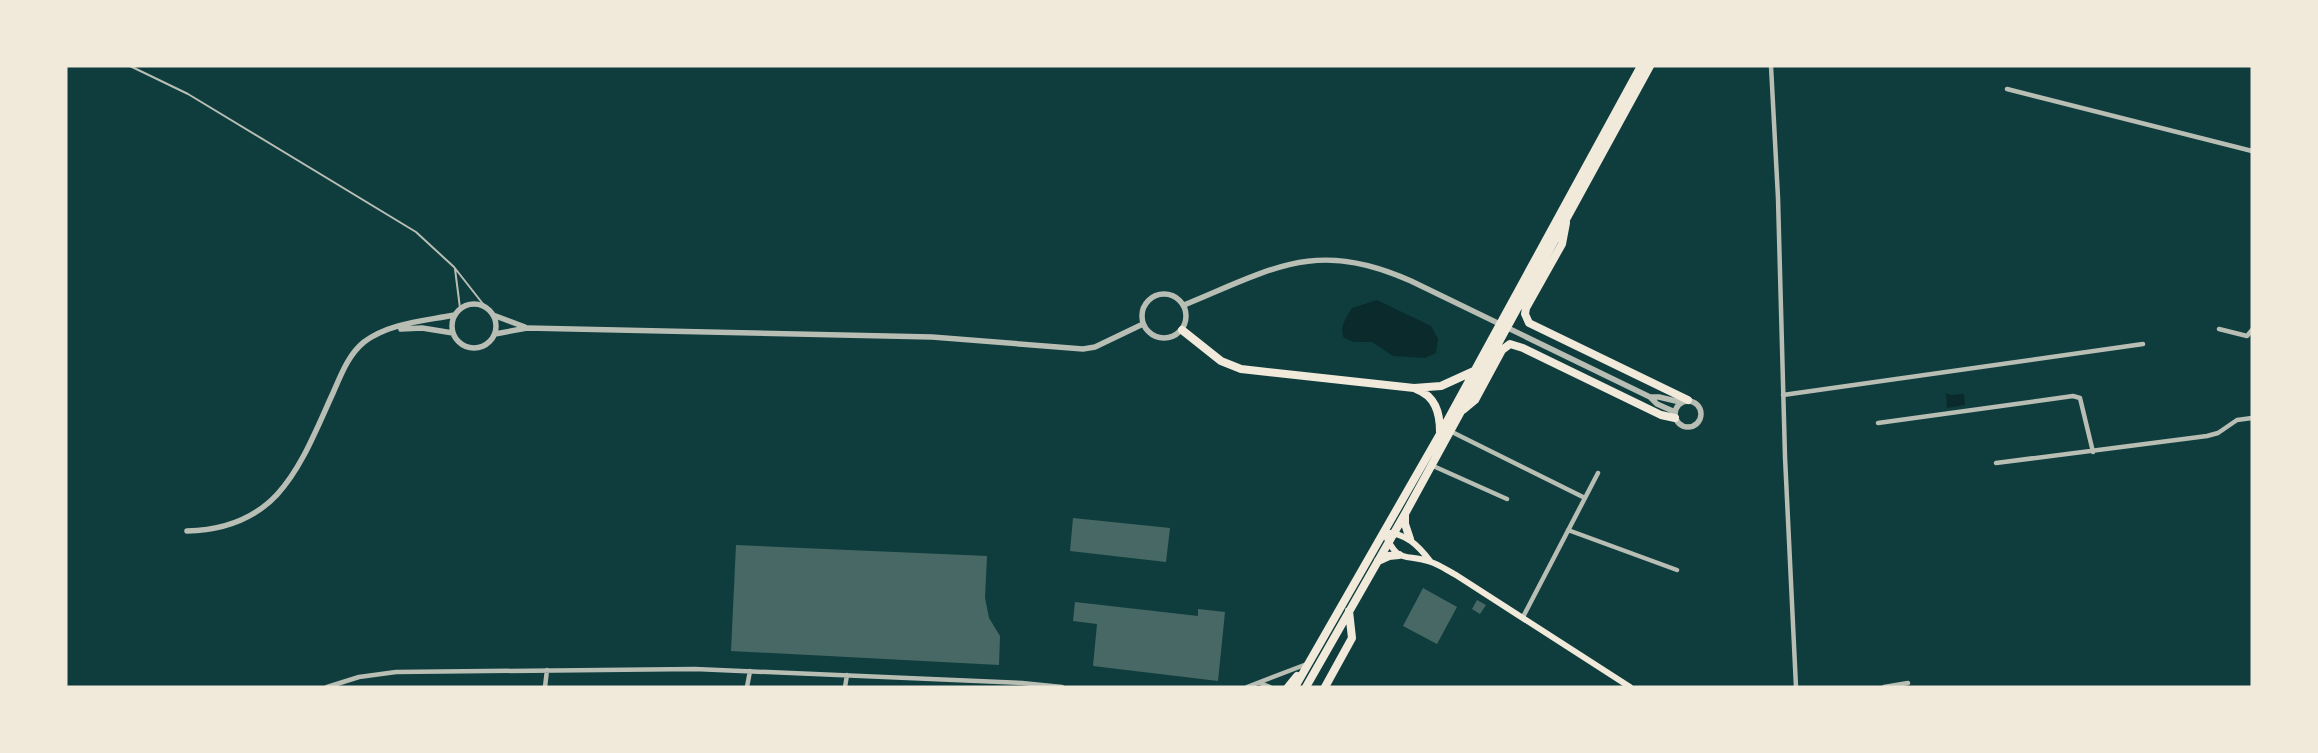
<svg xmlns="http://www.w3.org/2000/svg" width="2318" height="753" font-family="'IBM Plex Sans',sans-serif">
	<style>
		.water { fill: #0a2a2b }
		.building { fill: #486865 }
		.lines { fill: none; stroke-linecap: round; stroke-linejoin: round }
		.service { stroke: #b8beb3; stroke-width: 2 }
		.minor { stroke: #b8beb3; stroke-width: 4.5 }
		.tertiary { stroke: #b8beb3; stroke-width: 5.5 }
		.secondary { stroke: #f1e9da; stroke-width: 6 }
		.trunk { stroke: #f1e9da; stroke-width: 8 }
	</style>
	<rect width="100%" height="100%" fill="#0f3d3e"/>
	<path class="water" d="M1377 300 1431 326 1438 339 1436 353 1425 358 1393 356 1372 342H1354L1344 338C1339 327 1346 318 1352 308Z
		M1946 393 1950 395 1964 394 1965 405 1947 408Z"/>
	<path class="building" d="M1073 518 1170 528 1166 562 1070 551Z
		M736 545 987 556 985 598 989 618 1000 636 999 665 731 651Z
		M1423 588 1457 607 1437 644 1403 626Z
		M1477 600 1486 605 1480 614 1472 609Z
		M1075 602 1198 616V609L1225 612 1218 681 1093 666 1097 624 1073 621Z"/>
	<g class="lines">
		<path class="service" d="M130 66 188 94 416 232 454 267 487 309
			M455 269 460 308"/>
		<path class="minor" d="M1771 66 1778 198 1785 457 1796 687
			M2007 89 2252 151
			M2219 329 2247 336 2252 330
			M1783 395 2143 344
			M1878 423 2073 396 2080 398 2093 452
			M1450 431 1585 498
			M1996 463 2207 436 2218 433 2237 420 2252 418
			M1431 465 1507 499
			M1568 530 1677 570
			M1523 617 1598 473
			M1260 683 1270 687
			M327 687 359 677 396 672 695 669 1022 683 1062 687
			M545 687 547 670
			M747 687 750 671
			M845 687 847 675
			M1247 687 1307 664
			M1884 687 1908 683"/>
		<path class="tertiary" d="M1142 316a22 22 0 1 1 44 0a22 22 0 1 1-44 0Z
			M452 326a22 22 0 1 1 44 0a22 22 0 1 1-44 0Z
			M1184 305C1272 269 1316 238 1411 281L1650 397 1657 404 1675 412
			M493 315 525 327
			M401 329 422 328 453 333
			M495 334 527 328 932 337 1083 349 1095 347 1143 324
			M1650 397H1659L1680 402
			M1675 414a13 13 0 1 1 26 0a13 13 0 1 1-26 0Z
			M187 531C280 529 300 465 333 393 341 375 348 355 364 342 389 323 424 321 454 315"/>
		<path class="secondary" d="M1431 562C1417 544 1407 534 1384 532 1398 565 1404 553 1431 562 1440 565 1448 571 1456 575L1630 687"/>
		<path class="trunk" d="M1566 223 1562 244 1526 308 1525 314 1529 323 1688 400
			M1182 330 1221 361 1241 369 1414 388 1441 386 1474 371
			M1416 389C1435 396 1440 412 1440 432
			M1463 410 1475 400 1502 350 1510 344 1523 348 1661 415 1675 418
			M1405 514V524L1410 539
			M1378 561 1389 556 1399 555
			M1288 687 1297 676
			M1295 687 1440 434 1641 66
			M1306 687 1406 512 1650 66
			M1325 687 1352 638 1349 611"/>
	</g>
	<rect width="2318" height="753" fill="none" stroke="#f1e9da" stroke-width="135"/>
</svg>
